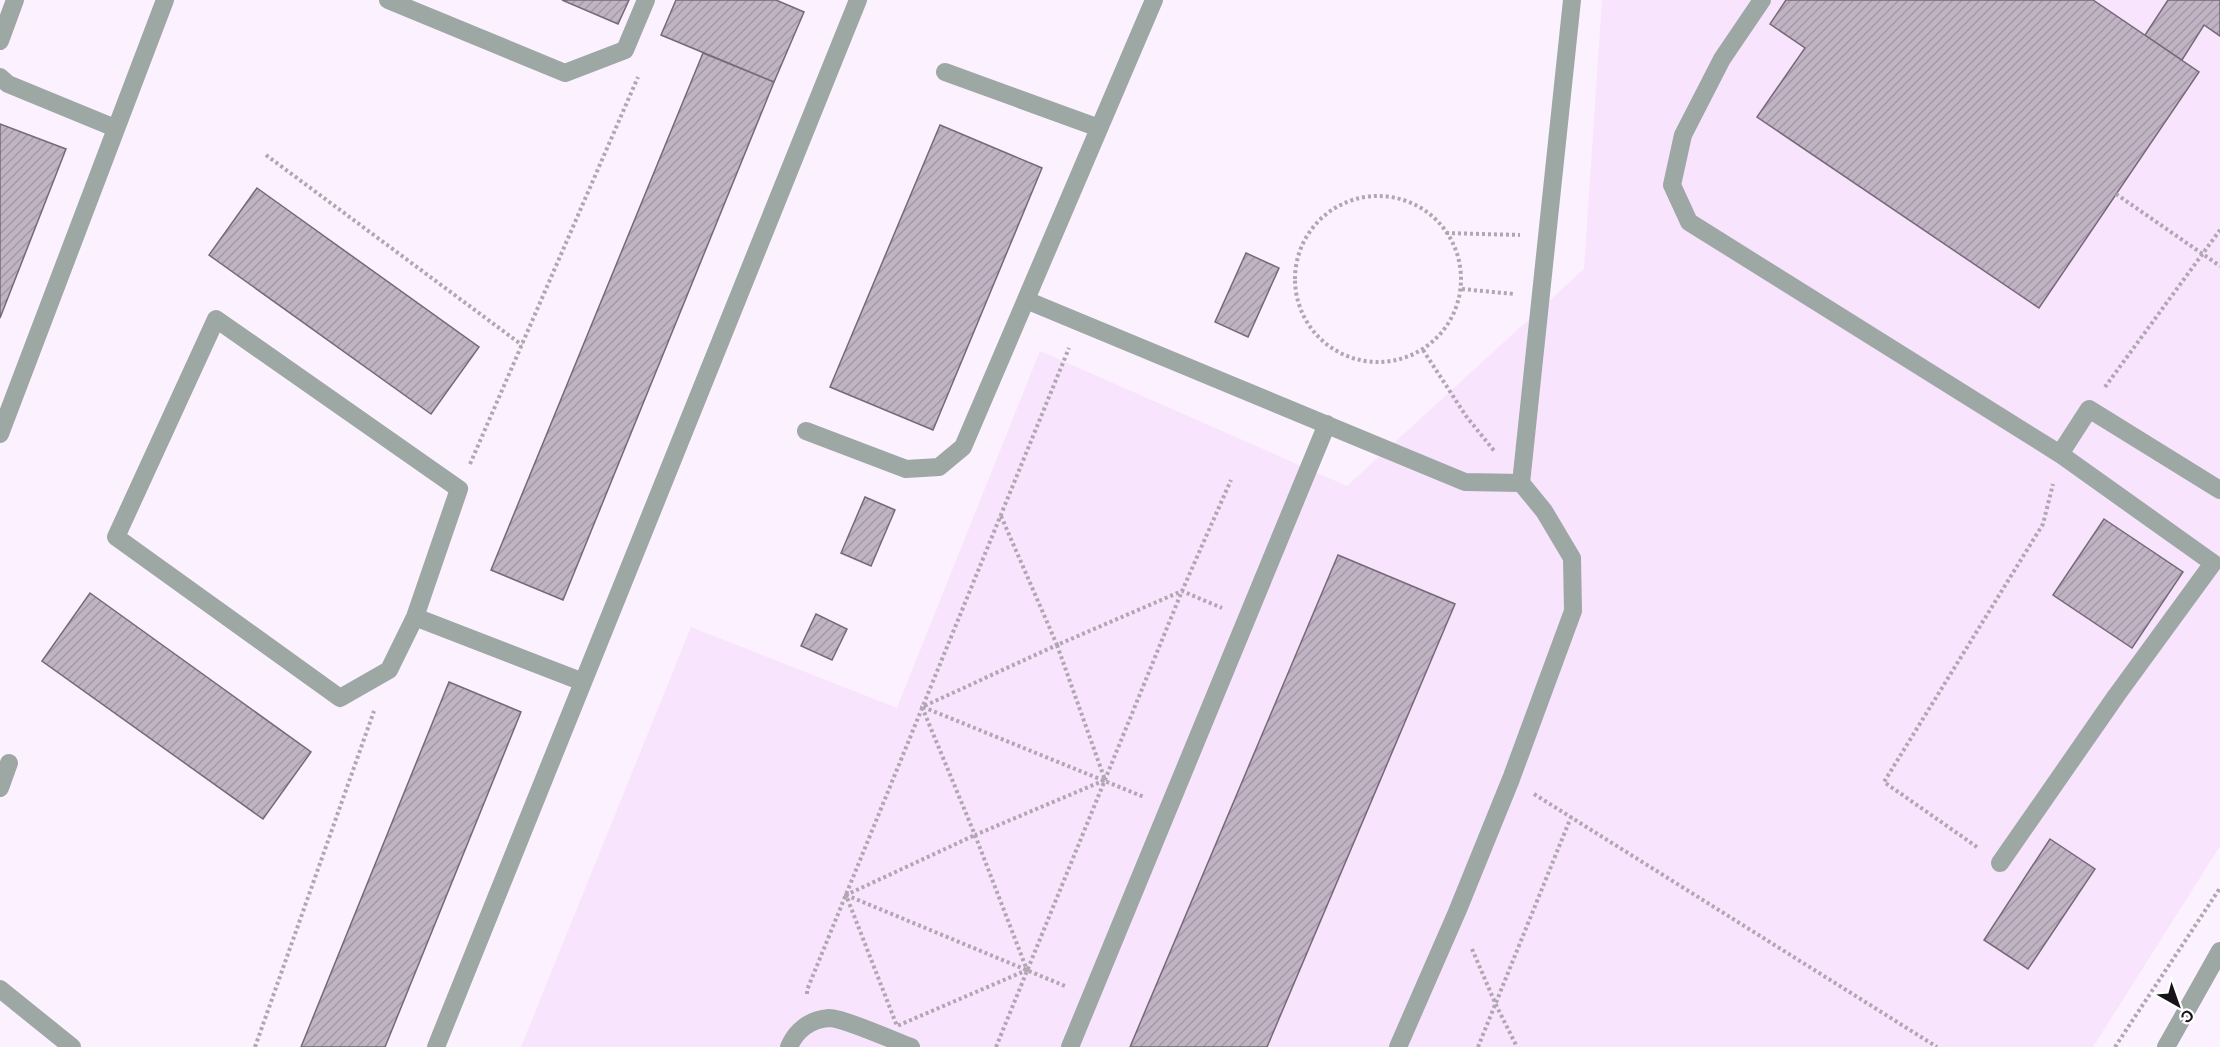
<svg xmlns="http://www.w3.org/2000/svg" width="2220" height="1047" font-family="Barlow,sans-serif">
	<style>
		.built { fill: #f8e4fc }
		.building { fill: url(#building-hatch); stroke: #766978; stroke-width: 1.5 }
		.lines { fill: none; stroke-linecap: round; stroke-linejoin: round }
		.path { stroke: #b0a7b2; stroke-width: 4; stroke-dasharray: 3 3; stroke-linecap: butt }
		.lane { stroke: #9da7a4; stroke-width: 18 }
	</style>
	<defs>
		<pattern id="building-hatch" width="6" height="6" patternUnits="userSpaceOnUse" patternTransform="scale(1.5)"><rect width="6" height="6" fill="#c0b3c3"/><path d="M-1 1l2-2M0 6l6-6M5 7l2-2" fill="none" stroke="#a499a7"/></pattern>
	</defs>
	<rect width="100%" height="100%" fill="#fcf1fe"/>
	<path class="built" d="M1602 0H2220V846L2093 1047H521L691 627 897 708 1040 351 1347 486 1584 269Z"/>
	<path class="building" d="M562 0H629L618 24Z
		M676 0H776L804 12 774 82 661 35Z
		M1786 0H2093L2199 72 2039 308 1757 117 1805 48 1770 24Z
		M2220 0V36L2204 25 2182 60 2145 35 2168 0Z
		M703 53 774 82 563 600 491 570Z
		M0 124 66 149 0 318Z
		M940 125 1042 168 933 430 830 387Z
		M257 188 479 347 431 414 209 255Z
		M1246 253 1279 268 1248 337 1215 322Z
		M865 497 895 510 871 566 841 553Z
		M2104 519 2183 572 2132 648 2053 595Z
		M1338 555 1455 604 1267 1047H1130Z
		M90 593 311 752 263 819 42 661Z
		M816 614 847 629 832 660 801 646Z
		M449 682 521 712 385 1047H301Z
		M2050 839 2095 869 2028 969 1984 940Z"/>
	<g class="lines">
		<path class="path" d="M266 155 522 345
			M2116 194 2220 266
			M1295 279a83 83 0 1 1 166 0a83 83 0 1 1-166 0Z
			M1446 233 1520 235
			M1462 289 1514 294
			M1423 350 1466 416 1495 452
			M2105 387 2220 230
			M470 464 638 77
			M1001 516 1057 645 1182 591 1222 608
			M1057 645 1105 780 975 835 922 707Z
			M923 707 1144 797
			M1534 794 1937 1047
			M975 835 1027 970 897 1026 846 895Z
			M1977 847 1884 782 2043 524 2053 484
			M846 895 1065 986
			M1472 949 1496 1005 1517 1047
			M807 994V990L1069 348
			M255 1047 374 711
			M996 1047 1182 591 1231 480
			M1478 1047 1571 817
			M2115 1047 2220 888"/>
		<path class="lane" d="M388 0 565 73 625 50 646 0
			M1762 0 1722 59 1683 135 1672 185 1689 222 2060 454 2089 409 2220 490
			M0 41 15 0
			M945 72 1099 128
			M0 77 8 84 115 128
			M1026 300 1465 482 1521 483
			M806 431 906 469 939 467 963 447 1154 0
			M0 434 165 0
			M415 617 459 489 216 319 116 537 340 698 389 670 415 617 583 682
			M0 788 9 763
			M2000 863 2116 696 2213 563 2060 454
			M0 989 72 1047
			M436 1047 858 0
			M789 1047C796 1030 811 1019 829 1018 843 1018 895 1041 911 1047
			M1070 1047 1327 424
			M1398 1047 1457 912 1511 779 1573 611 1572 558 1544 511 1521 483 1572 0
			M2166 1047 2220 951"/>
	</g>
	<g transform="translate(2178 1005) rotate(140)" stroke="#ffffff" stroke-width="4.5" paint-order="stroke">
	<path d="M0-4.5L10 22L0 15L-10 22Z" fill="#181319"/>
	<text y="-9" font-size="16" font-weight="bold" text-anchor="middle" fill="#181319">С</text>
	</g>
</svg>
